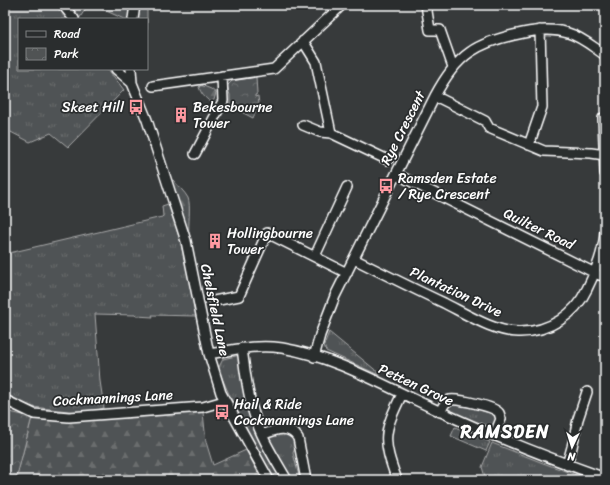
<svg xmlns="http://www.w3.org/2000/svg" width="610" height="485" font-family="Sriracha,sans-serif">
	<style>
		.grass { fill: url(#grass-tufts); stroke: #a8a9aa }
		.forest { fill: url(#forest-firs); stroke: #a8a9aa }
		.park { fill: url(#park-crowns); stroke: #a8a9aa }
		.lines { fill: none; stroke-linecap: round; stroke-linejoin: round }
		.minor-casing { stroke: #fff; stroke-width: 12 }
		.minor { stroke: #2a2d2e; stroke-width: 9 }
		.labels { text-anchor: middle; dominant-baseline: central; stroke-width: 3.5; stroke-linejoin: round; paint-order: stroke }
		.poi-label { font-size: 14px; fill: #fff; stroke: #2a2d2e; text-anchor: start }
		.street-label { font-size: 14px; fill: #fff; stroke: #2a2d2e }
		.district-label { font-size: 18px; font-weight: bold; letter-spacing: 1px; fill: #fff; stroke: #2a2d2e }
	</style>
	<defs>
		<pattern id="grass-tufts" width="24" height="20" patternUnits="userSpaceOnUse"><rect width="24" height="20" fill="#505354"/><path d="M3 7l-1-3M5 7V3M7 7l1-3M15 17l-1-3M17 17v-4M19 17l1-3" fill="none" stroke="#6a6d6e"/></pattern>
		<pattern id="forest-firs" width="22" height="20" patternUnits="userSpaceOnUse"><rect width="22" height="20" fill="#505354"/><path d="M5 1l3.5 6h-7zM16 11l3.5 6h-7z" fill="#6a6d6e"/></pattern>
		<pattern id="park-crowns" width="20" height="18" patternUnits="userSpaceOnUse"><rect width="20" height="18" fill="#505354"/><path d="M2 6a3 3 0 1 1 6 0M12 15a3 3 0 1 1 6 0" fill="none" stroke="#6a6d6e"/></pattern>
	</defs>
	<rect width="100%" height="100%" fill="#373a3b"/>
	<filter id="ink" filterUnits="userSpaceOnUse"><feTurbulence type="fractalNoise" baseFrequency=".025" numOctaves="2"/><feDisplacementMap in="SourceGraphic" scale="8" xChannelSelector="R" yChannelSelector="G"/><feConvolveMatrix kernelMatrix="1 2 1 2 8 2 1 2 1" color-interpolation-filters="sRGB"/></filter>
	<g filter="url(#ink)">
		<path class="grass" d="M5 5H88L79 19H19V69H108L124 90 68 147 51 133 30 142 5 129Z
			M93 5H147V29V19H124Z
			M168 204 180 240 197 314 196 316 152 315 153 317 136 316 135 315 95 314 100 381 104 408 86 413 24 406 5 395V254L162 217 163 216 162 206Z
			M329 332 379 373V375L326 351 324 345Z
			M240 355 243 385 284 480H274L232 401 218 369 223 359Z
			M451 402 496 415 498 418 494 427 491 429 448 411 446 408Z
			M455 427 490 442 486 451 451 436Z
			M282 432 291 436 293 440 295 448 293 453 300 480H292L268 438 271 434Z
			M492 443 543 463 590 480H486L482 467Z"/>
		<path class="forest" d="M201 85 211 89 216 93 214 100 211 102C205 98 201 94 199 87Z
			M173 180C177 185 185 192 188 198 191 205 188 225 189 234L186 233 181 210 170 182Z
			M203 412 206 442 213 465 246 450 262 480H16L32 417C89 423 146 416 203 412Z"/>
		<path class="park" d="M256 77 257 94 255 95V97L258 96 259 104 253 118 230 106V95L227 86 232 81Z
			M5 411 32 417 16 480H5Z"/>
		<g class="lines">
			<defs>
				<path id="minor" d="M63 5 74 19
					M426 5 430 30H440L453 67
					M133 19 135 5
					M303 41 316 62 331 133 388 160
					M116 69 132 83
					M131 69 132 83 147 120 186 241 209 354 221 393 269 480
					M153 86 274 69 342 5
					M435 96 485 121 489 128 544 151 591 153 605 155
					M603 118 605 173
					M303 125 320 132 331 133
					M529 145 542 107 540 30
					M195 154 223 101 222 76
					M396 174 595 273 605 277
					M315 256 347 187
					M354 259C384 274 414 289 444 303 466 314 496 333 520 332 549 332 575 315 587 289 596 271 604 251 605 231
					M214 301 239 296 267 233 347 273
					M242 348C245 370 247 393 254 414 261 438 275 459 287 480
					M209 354C233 350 257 344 282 348 337 357 388 388 439 411 493 436 549 458 605 478
					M314 357 320 335 335 296 435 96C457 54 477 42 523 33 538 30 553 28 568 33 582 37 593 47 605 55
					M5 400 34 414 69 417 203 407 224 401
					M440 412C442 408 445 401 450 400 458 399 494 406 499 413 500 415 500 417 501 419L494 436
					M262 435C275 430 289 424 298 438L306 480
					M567 465 572 447 578 419 587 392
					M397 480C382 439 383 433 402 394"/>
			</defs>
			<use href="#minor" class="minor-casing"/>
			<use href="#minor" class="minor"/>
		</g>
	</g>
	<defs>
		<symbol id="bus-bare" viewBox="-9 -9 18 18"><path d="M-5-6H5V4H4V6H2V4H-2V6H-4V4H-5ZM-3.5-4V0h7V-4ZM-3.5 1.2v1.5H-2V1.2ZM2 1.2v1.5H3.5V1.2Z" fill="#ff9aa2" stroke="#2a2d2e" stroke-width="2.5" paint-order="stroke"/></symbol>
		<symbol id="building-bare" viewBox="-9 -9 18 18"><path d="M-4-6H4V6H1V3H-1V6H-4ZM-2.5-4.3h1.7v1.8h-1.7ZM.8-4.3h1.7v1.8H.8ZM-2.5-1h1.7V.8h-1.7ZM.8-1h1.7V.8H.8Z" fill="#ff9aa2" stroke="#2a2d2e" stroke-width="2.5" paint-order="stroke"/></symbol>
	</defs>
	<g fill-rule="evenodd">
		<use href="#bus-bare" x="125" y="96" width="22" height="22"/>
		<use href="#building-bare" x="170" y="104" width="22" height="22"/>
		<use href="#bus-bare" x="375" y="175" width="22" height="22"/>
		<use href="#building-bare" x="204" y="230" width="22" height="22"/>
		<use href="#bus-bare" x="211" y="401" width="22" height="22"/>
	</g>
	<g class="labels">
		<g class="poi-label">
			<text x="124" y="107" text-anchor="end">Skeet Hill</text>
			<text x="193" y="107">Bekesbourne<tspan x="193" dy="16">Tower</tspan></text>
			<text x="398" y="178">Ramsden Estate<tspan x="398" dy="16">/ Rye Crescent</tspan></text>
			<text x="227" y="233">Hollingbourne<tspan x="227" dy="16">Tower</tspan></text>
			<text x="234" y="404">Hail &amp; Ride<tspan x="234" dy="16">Cockmannings Lane</tspan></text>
		</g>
		<g class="street-label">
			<text transform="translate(403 128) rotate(-63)">Rye Crescent</text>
			<text transform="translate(539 229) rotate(26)">Quilter Road</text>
			<text transform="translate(456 292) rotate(25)">Plantation Drive</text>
			<text transform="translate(215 310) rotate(78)">Chelsfield Lane</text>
			<text transform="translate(416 385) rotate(25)">Petten Grove</text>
			<text transform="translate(113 398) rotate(-3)">Cockmannings Lane</text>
		</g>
		<g class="district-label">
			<text x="505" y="432">RAMSDEN</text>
		</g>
	</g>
	<rect width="610" height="485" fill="none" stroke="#2a2d2e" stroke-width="20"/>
	<rect x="10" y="10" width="590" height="465" fill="none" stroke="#fff" stroke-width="1.5" filter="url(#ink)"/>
	<rect x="18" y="18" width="130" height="52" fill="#2a2d2e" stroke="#7f8182"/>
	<rect x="26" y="31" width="20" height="6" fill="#2a2d2e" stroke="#7f8182"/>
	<text x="54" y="38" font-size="12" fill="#ffffff">Road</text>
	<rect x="26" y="48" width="20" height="12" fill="url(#park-crowns)" stroke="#7f8182"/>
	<text x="54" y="58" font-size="12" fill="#ffffff">Park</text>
	<g transform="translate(572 447) rotate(184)" stroke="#2a2d2e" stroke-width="3" paint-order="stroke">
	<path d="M0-3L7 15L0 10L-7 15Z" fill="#ffffff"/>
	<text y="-6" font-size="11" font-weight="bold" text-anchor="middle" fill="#ffffff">N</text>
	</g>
</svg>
